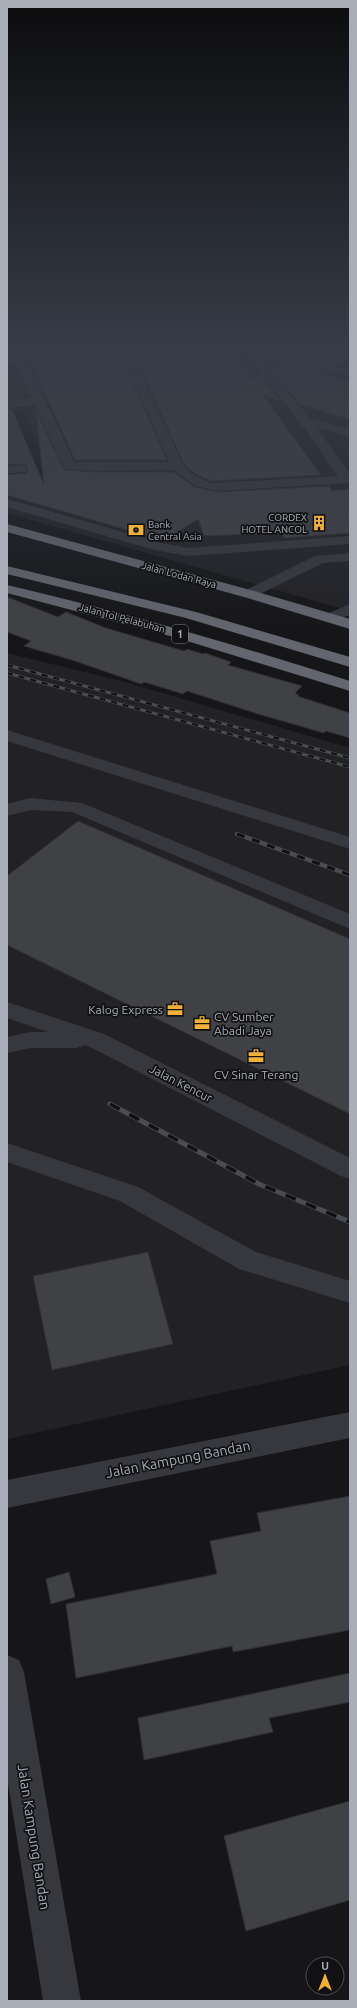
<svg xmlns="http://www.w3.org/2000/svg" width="357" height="2008" font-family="Ubuntu,sans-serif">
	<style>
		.built { fill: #222225 }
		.building { fill: #404145; stroke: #303034 }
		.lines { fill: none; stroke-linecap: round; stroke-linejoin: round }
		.minor { fill: #37383d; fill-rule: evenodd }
		.highway { fill: #63666e; fill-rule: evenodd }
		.rail-far2-casing { stroke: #4a4c52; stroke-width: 3 }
		.rail-far1-casing { stroke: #4a4c52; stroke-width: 4.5 }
		.rail-casing { stroke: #4a4c52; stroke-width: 5 }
		.rail-far2 { stroke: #111113; stroke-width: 2; stroke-dasharray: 6; stroke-linecap: butt }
		.rail-far1 { stroke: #111113; stroke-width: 3; stroke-dasharray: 8; stroke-linecap: butt }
		.rail { stroke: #111113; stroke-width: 3.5; stroke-dasharray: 11; stroke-linecap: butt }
		.labels { text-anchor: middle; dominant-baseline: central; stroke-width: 3.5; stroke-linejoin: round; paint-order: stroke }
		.far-poi-label { font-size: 10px; fill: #a8adb8; stroke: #111113; text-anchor: end }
		.far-street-label { font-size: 10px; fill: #a8adb8; stroke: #111113 }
		.shield { fill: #111113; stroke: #7b7e86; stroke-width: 1 }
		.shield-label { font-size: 11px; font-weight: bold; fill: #a8adb8 }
		.poi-label { font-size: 12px; fill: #a8adb8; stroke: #111113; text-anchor: end }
		.street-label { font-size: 12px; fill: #a8adb8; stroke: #111113 }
		.near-street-label { font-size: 14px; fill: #a8adb8; stroke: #111113 }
	</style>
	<rect width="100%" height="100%" fill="#161618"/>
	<path class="built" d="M7 349H350V611L7 513V478L51 474 24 411 7 412Z
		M7 653 125 682 350 748V1365L7 1439Z"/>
	<path class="building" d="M231 349 253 379 260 375 280 400 263 395 321 475 211 481 195 474 184 464 135 356Z
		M309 349H350V358L336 365 297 356Z
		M121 356 167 460H75L31 362Z
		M285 362 323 371 319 373 350 382V419L301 405 271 369Z
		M7 409H12L44 485 36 411 64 470 98 472H174L194 487 217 492 329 486 332 491 350 489V533L284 538 282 533 204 536 198 519 165 541 7 495V475L26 473 28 469 26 465 7 464Z
		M7 597 58 617 66 612 106 628 184 651 187 649 203 654 205 653 231 662 228 665 302 686 295 693 299 695 297 696 350 713V738L326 731 324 733 258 714 187 691 183 694 144 682 141 684 75 661 24 646 31 641 7 632Z
		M78 821 350 939V1114L7 945V876Z
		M148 1252 173 1344 52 1370 33 1276Z
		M350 1496V1630L233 1652 232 1646 76 1678 66 1604 217 1574 210 1541 261 1531 257 1513Z
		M69 1572 75 1597 51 1604 46 1579Z
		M350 1673V1702L269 1718 273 1732 144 1760 138 1718Z
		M350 1801V1900L246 1931 224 1836Z"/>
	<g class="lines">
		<path class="minor" d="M94 349H149L144 352 132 353 183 465 194 475 211 483 338 476 302 425 242 349H264L350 370V376L257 354 310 419 350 429V437L317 428 350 474V483L217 491 195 486 174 470 98 471 64 469 35 405 7 408V400L32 398 16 362H7V356ZM122 354 169 462H74L27 361Z
			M21 465 26 466 27 469 26 472 7 474V466Z
			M7 499 161 543 189 548 350 536V544L189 556 154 550 7 507Z
			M350 553V561L323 563 254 597H244L241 594 244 591 315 556Z
			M350 604V615L334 621H324L321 618 324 615Z
			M7 730 350 837V849L7 741Z
			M30 798 82 803 350 914V929L72 812 30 810 7 816V804Z
			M7 1002 104 1034 350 1158V1179L341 1176 88 1046 85 1045 76 1048H31L7 1053V1037L31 1032H48L7 1018Z
			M7 1143 138 1187 256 1252 350 1281V1303L239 1269 120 1201 7 1162Z
			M350 1412V1438L7 1508V1480Z
			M7 1655 19 1660 24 1672 81 2001H43L7 1777Z"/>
		<path class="highway" d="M7 524 254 591 350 619V629L244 597 7 532Z
			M7 566 196 612 350 657V667L186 618 7 574Z
			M7 585C123 612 237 645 350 681V691L174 637 7 593Z"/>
		<defs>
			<path id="rail-far2" d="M7 665 350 758
				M7 673 350 767"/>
			<path id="rail-far1" d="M237 834 350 875"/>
			<path id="rail" d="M110 1104 259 1184 350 1222"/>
		</defs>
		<use href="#rail-far2" class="rail-far2-casing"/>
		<use href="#rail-far1" class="rail-far1-casing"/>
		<use href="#rail" class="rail-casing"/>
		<use href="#rail-far2" class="rail-far2"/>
		<use href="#rail-far1" class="rail-far1"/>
		<use href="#rail" class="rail"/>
	</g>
	<linearGradient id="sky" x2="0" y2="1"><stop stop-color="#0c0c0d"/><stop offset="0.55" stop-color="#363c48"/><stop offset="1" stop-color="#363c48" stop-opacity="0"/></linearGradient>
	<rect width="357" height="631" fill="url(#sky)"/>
	<defs>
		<symbol id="building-bare" viewBox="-9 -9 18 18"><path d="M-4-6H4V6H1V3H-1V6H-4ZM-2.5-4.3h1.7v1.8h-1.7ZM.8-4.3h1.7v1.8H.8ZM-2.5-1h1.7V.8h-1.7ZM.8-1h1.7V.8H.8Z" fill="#f2b134" stroke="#111113" stroke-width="2.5" paint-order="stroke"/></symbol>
		<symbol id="bank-bare" viewBox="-9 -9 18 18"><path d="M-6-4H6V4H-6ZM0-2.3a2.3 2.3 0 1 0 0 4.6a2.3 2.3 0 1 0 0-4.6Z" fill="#f2b134" stroke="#111113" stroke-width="2.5" paint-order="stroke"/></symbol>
		<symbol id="office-bare" viewBox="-9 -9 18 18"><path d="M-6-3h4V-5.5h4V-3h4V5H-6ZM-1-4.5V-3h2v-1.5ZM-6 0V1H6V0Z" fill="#f2b134" stroke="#111113" stroke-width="2.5" paint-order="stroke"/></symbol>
	</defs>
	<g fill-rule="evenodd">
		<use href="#building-bare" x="308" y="512" width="22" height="22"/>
		<use href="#bank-bare" x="125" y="519" width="22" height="22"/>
		<use href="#office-bare" x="164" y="998" width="22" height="22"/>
		<use href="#office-bare" x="191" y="1012" width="22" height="22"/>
		<use href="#office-bare" x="245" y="1045" width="22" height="22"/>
	</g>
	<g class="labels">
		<g class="far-poi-label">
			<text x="307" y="517">CORDEX<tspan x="307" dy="12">HOTEL ANCOL</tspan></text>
			<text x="148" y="524" text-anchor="start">Bank<tspan x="148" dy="12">Central Asia</tspan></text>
		</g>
		<g class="far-street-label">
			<text transform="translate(179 575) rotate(15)">Jalan Lodan Raya</text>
			<text transform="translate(122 618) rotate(15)">Jalan Tol Pelabuhan</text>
		</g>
		<rect class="shield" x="172" y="625" width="16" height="18" rx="3"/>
		<g class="shield-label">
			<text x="180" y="634">1</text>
		</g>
		<g class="poi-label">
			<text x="163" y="1009">Kalog Express</text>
			<text x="214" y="1016" text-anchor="start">CV Sumber<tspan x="214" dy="14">Abadi Jaya</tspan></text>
			<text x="256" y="1074" text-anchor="middle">CV Sinar Terang</text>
		</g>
		<g class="street-label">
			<text transform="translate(181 1083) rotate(27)">Jalan Kencur</text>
		</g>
		<g class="near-street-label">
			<text transform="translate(178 1459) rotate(-11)">Jalan Kampung Bandan</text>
			<text transform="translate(34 1837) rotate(81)">Jalan Kampung Bandan</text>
		</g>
	</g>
	<rect width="357" height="2008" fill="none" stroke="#a8adb8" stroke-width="16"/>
	<g transform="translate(325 1976)"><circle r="19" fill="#111113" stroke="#4d4f55"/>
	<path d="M0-3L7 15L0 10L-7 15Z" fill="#f2b134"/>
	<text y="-6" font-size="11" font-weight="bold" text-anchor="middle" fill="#a8adb8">U</text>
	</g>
</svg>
